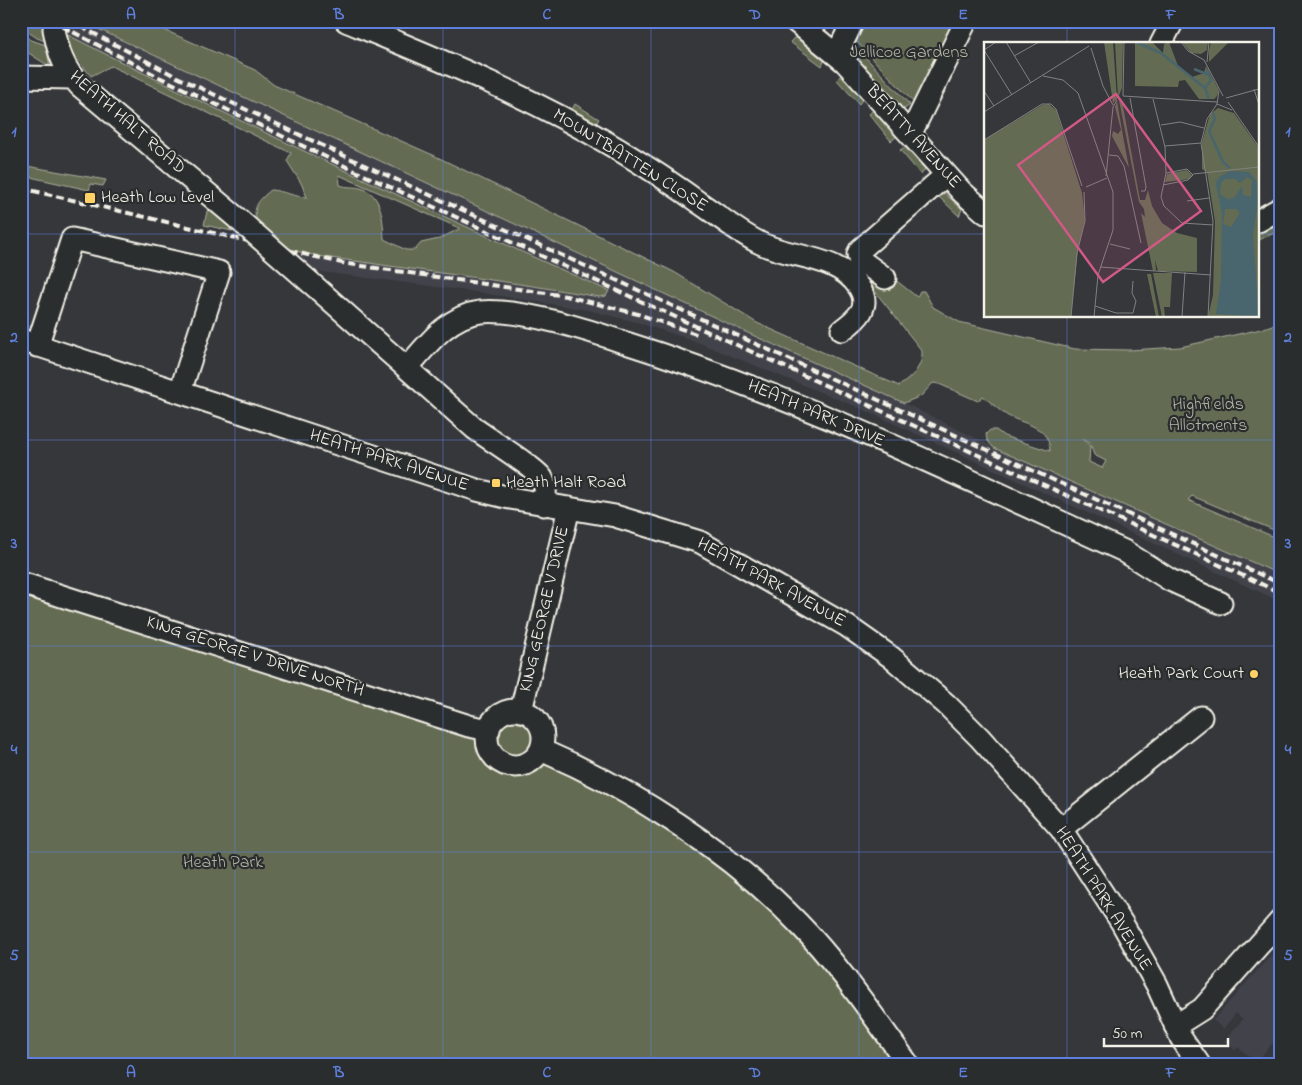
<svg xmlns="http://www.w3.org/2000/svg" width="1302" height="1085" font-family="'Indie Flower',sans-serif">
	<style>
		.built { fill: #42434b }
		.green { fill: #636c52; stroke: #acae9d; fill-rule: evenodd }
		.lines { fill: none; stroke-linecap: round; stroke-linejoin: round }
		.minor-casing { stroke: #f4f1e8; stroke-width: 25 }
		.minor { stroke: #2a2d2e; stroke-width: 21 }
		.rail { stroke: #f4f1e8; stroke-width: 4; stroke-dasharray: 8 4; stroke-linecap: butt }
		.minor-bridge-casing { stroke: #f4f1e8; stroke-width: 25; stroke-linecap: butt }
		.minor-bridge { stroke: #2a2d2e; stroke-width: 21 }
		.grid { fill: none; stroke: #5e7fdd; stroke-width: 1; stroke-opacity: 0.55 }
		.poi-dot { fill: #ffd166; stroke: #2a2d2e; stroke-width: 2 }
		.labels { text-anchor: middle; dominant-baseline: central; stroke-width: 4.5; stroke-linejoin: round; paint-order: stroke }
		.park-label { font-size: 18px; fill: #b3b5a4; stroke: #2a2d2e }
		.street-label { font-size: 18px; fill: #f4f1e8; stroke: #2a2d2e }
		.poi-label { font-size: 18px; fill: #f4f1e8; stroke: #2a2d2e; text-anchor: start }
		.inset-river { fill: none; stroke: #49656d; stroke-width: 2.5 }
		.inset-road { fill: none; stroke: #818180; stroke-width: 1 }
		.view { fill: #d15985; fill-opacity: 0.15; stroke: #d15985; stroke-width: 2.5 }
		.inset-edge { fill: none; stroke: #f4f1e8; stroke-width: 2.5 }
		.neatline { fill: none; stroke: #5e7fdd; stroke-width: 2 }
		.grid-label { font-size: 16px; text-anchor: middle; font-weight: bold; fill: #5e7fdd }
	</style>
	<rect width="100%" height="100%" fill="#35373b"/>
	<filter id="ink" filterUnits="userSpaceOnUse"><feTurbulence type="fractalNoise" baseFrequency=".02" numOctaves="2"/><feDisplacementMap in="SourceGraphic" scale="10" xChannelSelector="R" yChannelSelector="G"/><feConvolveMatrix kernelMatrix="1 2 1 2 8 2 1 2 1" color-interpolation-filters="sRGB"/></filter>
	<g filter="url(#ink)">
		<path class="built" d="M71 21H81L750 334 904 403 1036 467 1281 575V602L862 409 692 340 636 322 588 310 476 292 314 271 291 249 599 297 609 291 344 171 168 87 66 35Z
			M1281 944V1034L1256 1062 1238 1047 1235 1050 1224 1041 1243 1019 1236 1013 1223 1029 1213 1020Z"/>
		<path class="green" d="M21 21 44 23 45 41 37 38 21 27Z
			M81 21H144L255 70 274 85 433 155 674 272 757 323 899 386C911 378 923 367 922 351L866 280 868 276 888 274 917 297 920 291H924L933 307 959 322 1075 349 1129 350 1180 347 1261 329 1281 322V533L1192 496 1188 500 1281 540V575L994 448 987 440 986 434 990 430H996L1004 436 1050 451C1049 426 1026 425 1008 416 999 411 991 402 983 396L978 401 939 384 933 383 921 396 904 403 750 334ZM1082 439 1090 443 1094 455 1106 461 1102 468 1089 462 1090 446Z
			M861 21H959L916 105 853 38Z
			M62 32C242 124 425 209 609 291L606 296 599 297C527 284 454 275 382 265 354 260 313 258 288 248 282 246 276 239 270 235 250 218 250 206 271 190 284 191 294 197 307 197L301 183 287 161 291 153 111 66 91 76 69 50ZM339 175 459 228V229L439 239 421 243 415 250H406L384 239C383 222 383 193 360 188 353 186 348 188 340 185Z
			M21 33 31 40 46 45 50 67 21 48Z
			M796 36 825 59 822 66 790 42Z
			M856 47 910 105 903 110 851 54Z
			M841 75 864 97 859 104 837 80Z
			M575 104 599 119 595 125 571 112Z
			M875 109 896 133 897 136 891 141 869 114Z
			M905 147 925 169 921 175 900 150Z
			M21 165 106 180 103 186 91 184 89 190 21 175Z
			M943 192 962 209 959 216 939 197Z
			M208 207 231 227 229 228 232 231 204 225Z
			M1281 222V230L1259 240 1258 233Z
			M21 588 479 736 483 754H489L498 763V769C521 781 526 767 546 761L609 789 782 902 901 1064H21Z
			M493 738a22 22 0 1 1 44 0a22 22 0 1 1-44 0Z"/>
		<g class="lines">
			<defs>
				<path id="minor" d="M346 21C438 59 530 96 616 148 644 165 672 183 698 202 718 215 736 231 758 242 790 259 837 254 859 287 872 307 857 319 842 330
					M795 21 845 62 962 192 986 213
					M54 29C58 52 64 69 80 86L238 219
					M1161 44 1173 21
					M837 54 853 21
					M21 77 72 78
					M911 133 966 21
					M1258 221 1281 208
					M885 278 859 259 858 254 860 250 946 175
					M311 283 474 428C487 438 537 469 542 478 547 487 545 495 544 505
					M21 340 477 490 510 498 615 516 700 542 847 626 891 657 946 704 980 738 1061 829 1122 923 1157 985 1181 1038 1199 1064
					M37 346 72 239 219 272 180 392
					M407 368C427 345 448 316 480 312 519 308 588 330 626 343 798 397 960 476 1124 551L1170 580 1221 603
					M21 583 469 726 489 730
					M487 738a28 28 0 1 1 56 0a28 28 0 1 1-56 0Z
					M521 711 569 508
					M541 750C632 789 729 851 798 923 840 966 873 1016 908 1064
					M1061 829 1201 717
					M1175 1026 1202 1009 1281 920"/>
			</defs>
			<use href="#minor" class="minor-casing"/>
			<use href="#minor" class="minor"/>
			<path class="rail" d="M52 21 159 77 355 171 1281 593
				M70 21 177 77 349 158 1281 584
				M21 188 342 263 566 296 638 314 699 335"/>
			<defs>
				<path id="minor-bridge" d="M238 219 311 283"/>
			</defs>
			<use href="#minor-bridge" class="minor-bridge-casing"/>
			<use href="#minor-bridge" class="minor-bridge"/>
		</g>
	</g>
	<path class="grid" d="M235 21V1064M443 21V1064M651 21V1064M859 21V1064M1067 21V44M21 234H986M1258 234H1281M1067 316V1064M21 440H1281M21 646H1281M21 852H1281"/>
	<g class="poi-dot">
		<rect x="84" y="192" width="12" height="12" rx="2.5"/>
		<rect x="491" y="478" width="10" height="10" rx="2.5"/>
		<circle cx="1254" cy="674" r="5"/>
	</g>
	<g class="labels">
		<g class="park-label">
			<text x="909" y="53">Jellicoe Gardens</text>
			<text x="1208" y="405">Highfields<tspan x="1208" dy="21">Allotments</tspan></text>
			<text x="223" y="863">Heath Park</text>
		</g>
		<g class="street-label">
			<text transform="translate(127 123) rotate(41)">HEATH HALT ROAD</text>
			<text transform="translate(913 137) rotate(48)">BEATTY AVENUE</text>
			<text transform="translate(630 161) rotate(32)">MOUNTBATTEN CLOSE</text>
			<text transform="translate(816 414) rotate(23)">HEATH PARK DRIVE</text>
			<text transform="translate(389 461) rotate(18)">HEATH PARK AVENUE</text>
			<text transform="translate(771 583) rotate(29)">HEATH PARK AVENUE</text>
			<text transform="translate(545 609) rotate(-77)">KING GEORGE V DRIVE</text>
			<text transform="translate(255 657) rotate(18)">KING GEORGE V DRIVE NORTH</text>
			<text transform="translate(1103 899) rotate(58)">HEATH PARK AVENUE</text>
		</g>
		<g class="poi-label">
			<text x="101" y="198">Heath Low Level</text>
			<text x="506" y="483">Heath Halt Road</text>
			<text x="1244" y="674" text-anchor="end">Heath Park Court</text>
		</g>
	</g>
	<g transform="translate(984 42)">
		<rect width="275" height="275" fill="#35373b"/>
		<path d="M120 0H129L133 57 129 61ZM131 0H139L138 46 134 56ZM151 0H168L179 11 180 2 185 0 194 24 208 35 220 31 222 24 235 48 233 54 230 57H215L201 38 195 39 194 45 151 44ZM198 0H224L223 8 217 12 207 11ZM227 0H245L225 20V8ZM135 58 138 59 156 158H161L164 148 168 164 178 181 193 191 213 196V230L174 229 171 218 172 228 169 229 157 171 161 175 160 167 155 160ZM133 59 139 94 145 126 128 94 129 89 134 92 137 88 131 65ZM65 62 72 68 98 151 101 177 94 207 87 275H0V98L58 63ZM234 66 250 71 275 106V275H224L229 253 231 179 223 130 218 127V100L226 72ZM203 128 208 133 206 137 181 140 183 132ZM169 231H188L186 265H180L181 275H178ZM163 232H167L175 275H172Z" fill="#636c52"/>
		<path d="M246 129 265 130 273 140 274 161 269 193 275 275 232 272 237 238 238 172 232 142 234 136ZM263 135 268 138 267 155 259 153 258 144 250 156 243 157 236 152 237 141 241 137H251L256 141ZM241 167H252L256 171 247 185 239 182Z" fill="#49656d" fill-rule="evenodd"/>
		<path class="inset-river" d="M152 0 177 11 221 46M210 27 225 33M223 27 227 38 221 46 225 57M229 71 231 77 225 89 239 120 246 126"/>
		<path class="inset-road" d="M12 0 0 8 28 53M22 0 47 41M197 0 204 9 220 18 239 54M107 6 119 44 129 63M30 14 55 0M223 20 225 0M59 34 79 38 94 51 129 150V188L114 233 110 275M270 47 275 63M0 49 10 64M235 49 233 62 248 68M139 54 233 60M139 54 140 0M146 56 162 145 161 149H157M242 56 275 47M169 57 181 105 182 131 177 155 180 164 198 181 229 183M244 60 275 105M0 70 105 4M177 83 196 80 220 86M0 98 58 62H67L72 67 98 144M181 104 217 101M125 113 134 114 140 124 157 201M209 132 275 125M122 134 129 65 133 58M179 143 204 138 209 133 203 127 182 131M102 145 123 136M203 159 225 156M126 202 146 207M116 225 227 233M111 264 132 271H149L152 259 148 251 149 239M87 275 93 211 101 179 100 150M198 275 201 230M224 275 229 179 217 101 223 77 233 62"/>
		<path class="view" d="M132 52 217 169 119 240 34 123Z"/>
		<rect width="275" height="275" class="inset-edge"/>
	</g>
	<rect width="1302" height="1085" fill="none" stroke="#2a2d2e" stroke-width="55"/>
	<path d="M1104 1038v8h124v-8" fill="none" stroke="#f4f1e8" stroke-width="2.5"/>
	<text x="1112" y="1038" font-size="15" fill="#f4f1e8" stroke="#2a2d2e" stroke-width="4" paint-order="stroke">50 m</text>
	<rect x="28" y="28" width="1246" height="1030" class="neatline"/>
	<g class="grid-label">
		<text x="131" y="19">A</text>
		<text x="339" y="19">B</text>
		<text x="547" y="19">C</text>
		<text x="755" y="19">D</text>
		<text x="963" y="19">E</text>
		<text x="1171" y="19">F</text>
		<text x="14" y="136">1</text>
		<text x="1288" y="136">1</text>
		<text x="14" y="342">2</text>
		<text x="1288" y="342">2</text>
		<text x="14" y="548">3</text>
		<text x="1288" y="548">3</text>
		<text x="14" y="754">4</text>
		<text x="1288" y="754">4</text>
		<text x="14" y="960">5</text>
		<text x="1288" y="960">5</text>
		<text x="131" y="1077">A</text>
		<text x="339" y="1077">B</text>
		<text x="547" y="1077">C</text>
		<text x="755" y="1077">D</text>
		<text x="963" y="1077">E</text>
		<text x="1171" y="1077">F</text>
	</g>
</svg>
